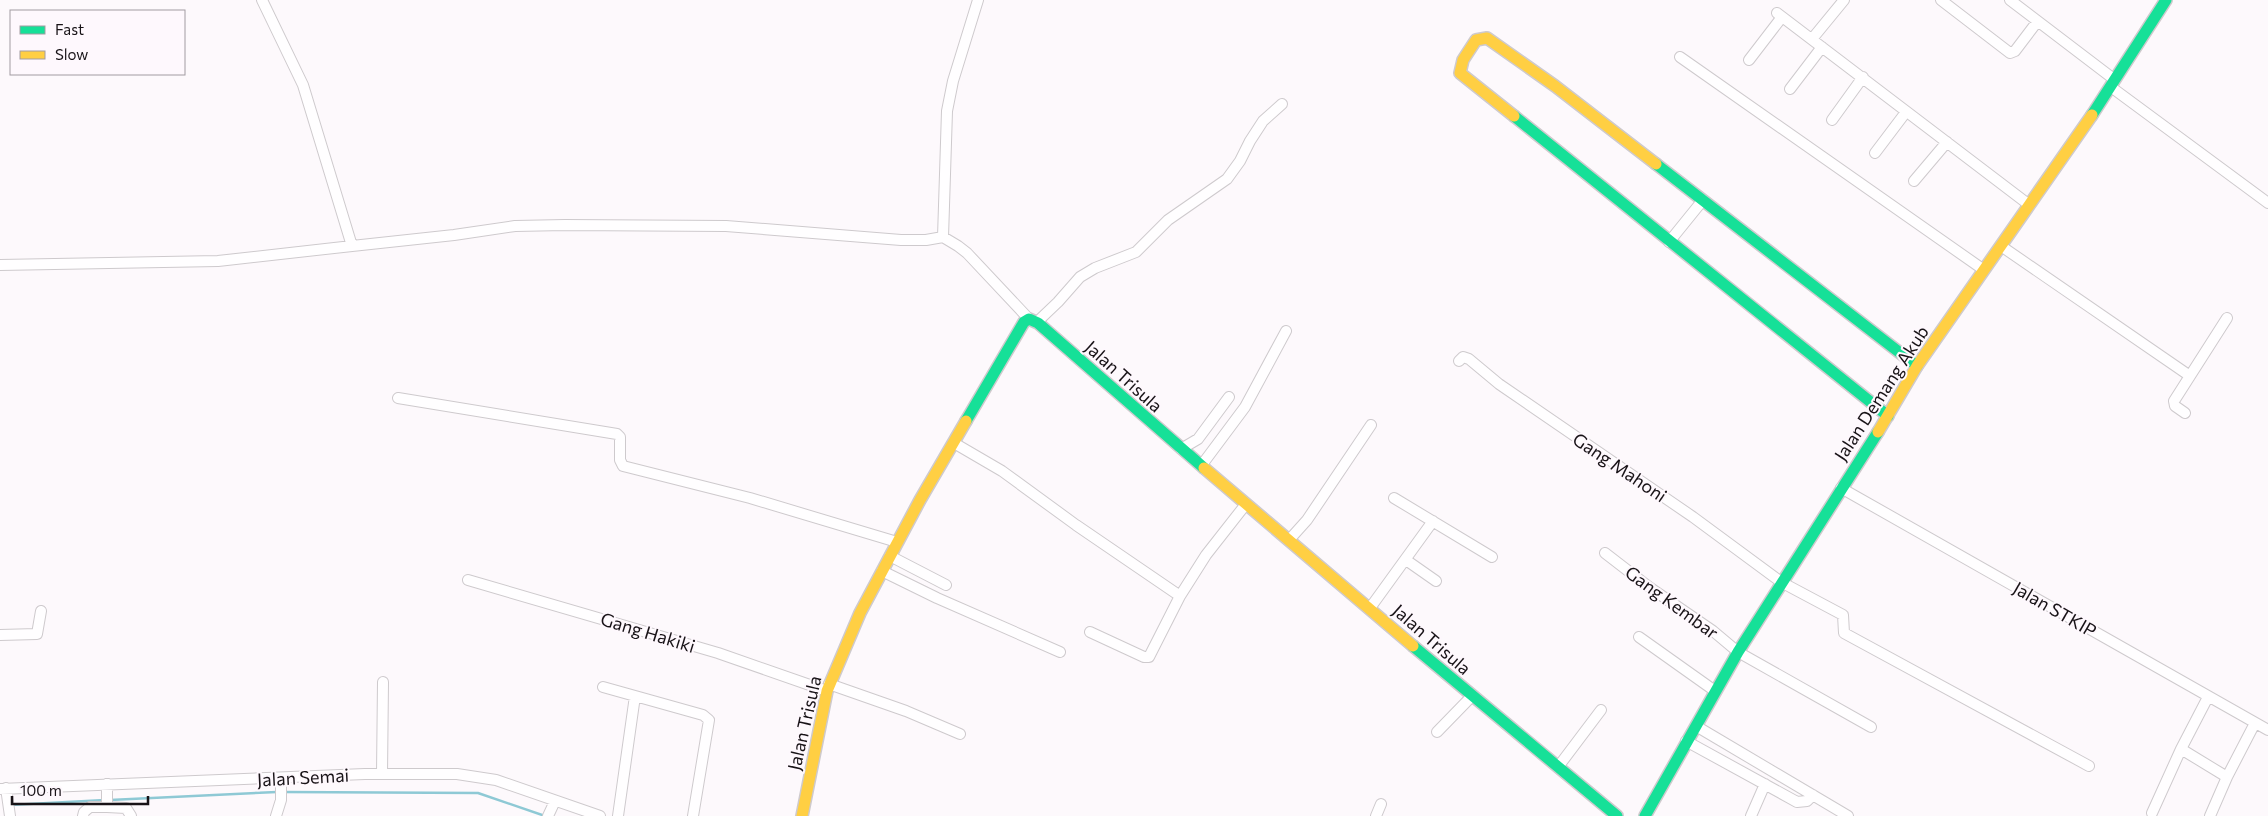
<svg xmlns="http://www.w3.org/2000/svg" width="2268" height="816" font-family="Commissioner,sans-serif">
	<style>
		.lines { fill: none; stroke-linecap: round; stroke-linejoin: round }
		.stream { stroke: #8ec9d5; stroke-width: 2.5 }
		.street-casing { stroke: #cecacd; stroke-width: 12 }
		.fast-casing { stroke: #cecacd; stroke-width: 14 }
		.slow-casing { stroke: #cecacd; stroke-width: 14 }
		.street { stroke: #fffeff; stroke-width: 10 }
		.fast { stroke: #16e098; stroke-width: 11 }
		.slow { stroke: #ffcf43; stroke-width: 11 }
		.labels { text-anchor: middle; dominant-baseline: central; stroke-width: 4; stroke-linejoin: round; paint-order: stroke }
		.street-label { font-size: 18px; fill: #181317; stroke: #fef8fd }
	</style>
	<rect width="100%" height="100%" fill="#fdf9fc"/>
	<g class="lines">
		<path class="stream" d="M283 792 478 793 545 816
			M110 800 277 792
			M10 805 105 800"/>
		<defs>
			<path id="street" d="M262 0 303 85 352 246 454 235 515 226 565 225 726 226 901 240H926L943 237 958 246 967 253 1029 319
				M1941 0 2010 53 2015 51 2037 22
				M2010 0 2115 80
				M1777 13 2028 204
				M1812 39 1844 0
				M1680 57 1984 270
				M1749 60 1782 17
				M2111 87 2268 203
				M1790 89 1822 47
				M1832 120 1863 77
				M1875 153 1906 112
				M1914 181 1947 142
				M943 237 947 111 953 81 978 0
				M1669 242 1703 200
				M2001 246 2190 376
				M0 265 218 261 352 246
				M1037 322 1058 302 1080 277 1095 268 1136 252 1168 220 1227 179 1240 161 1250 141 1263 121 1282 104
				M1459 361 1463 357 1469 359 1499 384 1693 517 1781 582 1843 615 1844 633 2089 766
				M398 398 617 434 620 437V460L623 466 750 498 897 542
				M2185 413 2175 406 2174 401 2227 318
				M954 443 1002 471 1076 525 1180 596
				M1181 449 1198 439 1229 397
				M1201 466 1245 407 1286 331
				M1841 488 2268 730
				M1394 498 1492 557
				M1289 540 1307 520 1371 425
				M1605 553 1649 587 1713 631 1738 652 1871 727
				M890 556 946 585
				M1406 560 1436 581
				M882 571 937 598 1060 652
				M468 580 718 653 827 691
				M1370 608 1433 521
				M1090 632 1144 657H1149L1180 596 1206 555 1246 504
				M0 635 37 634 41 611
				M1639 637 1715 691
				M829 684 906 711 960 734
				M603 687 703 715 709 720 693 816
				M1696 726 1848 816
				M1437 732 1472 696
				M1686 741 1797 802 1807 801 1813 795
				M2181 749 2227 777
				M1558 767 1601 710
				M382 774 383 682
				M107 784V807L126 808 131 816
				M6 788 10 816
				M0 789 365 774H457L496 780 600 816
				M2152 813 2181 749 2208 697
				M83 816 84 812 90 807H107
				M276 816 281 800V778
				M548 816 555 801
				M618 816 635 696
				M1376 816 1381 804
				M1751 816 1765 784
				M2210 816 2227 777 2255 723"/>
			<path id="fast" d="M2092 115 2166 0
				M1514 116 1888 416
				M1656 164 1917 366
				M966 421 1024 322 1029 319 1038 323 1204 468
				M1413 646 1617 816
				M1645 816 1738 652 1878 432"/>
			<path id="slow" d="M1514 116 1460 73 1463 60 1476 40 1487 38 1555 86 1656 164
				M1878 432 1917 366 2092 115
				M1204 468 1413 646
				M802 816 827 691 860 613 920 500 966 421"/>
		</defs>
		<use href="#street" class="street-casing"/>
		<use href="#fast" class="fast-casing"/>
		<use href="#slow" class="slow-casing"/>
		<use href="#street" class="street"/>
		<use href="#fast" class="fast"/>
		<use href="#slow" class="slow"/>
	</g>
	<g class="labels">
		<g class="street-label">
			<text transform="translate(1124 376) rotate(42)">Jalan Trisula</text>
			<text transform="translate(1881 393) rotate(-57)">Jalan Demang Akub</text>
			<text transform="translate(1620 467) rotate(34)">Gang Mahoni</text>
			<text transform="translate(1672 602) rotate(36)">Gang Kembar</text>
			<text transform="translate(2055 609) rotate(30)">Jalan STKIP</text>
			<text transform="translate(648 632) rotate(17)">Gang Hakiki</text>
			<text transform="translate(1432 639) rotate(41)">Jalan Trisula</text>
			<text transform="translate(804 723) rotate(-77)">Jalan Trisula</text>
			<text transform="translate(303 777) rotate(-3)">Jalan Semai</text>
		</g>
	</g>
	<rect x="10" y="10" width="175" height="65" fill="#fef8fd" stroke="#a29ca1"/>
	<rect x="20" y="26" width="25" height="8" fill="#16e098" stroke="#a29ca1"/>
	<text x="55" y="35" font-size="15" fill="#181317">Fast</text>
	<rect x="20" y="51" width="25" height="8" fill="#ffcf43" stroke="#a29ca1"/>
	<text x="55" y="60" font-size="15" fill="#181317">Slow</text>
	<path d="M12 796v8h136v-8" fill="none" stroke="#181317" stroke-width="2.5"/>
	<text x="20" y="796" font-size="15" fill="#181317" stroke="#fef8fd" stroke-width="4" paint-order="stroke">100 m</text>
</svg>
